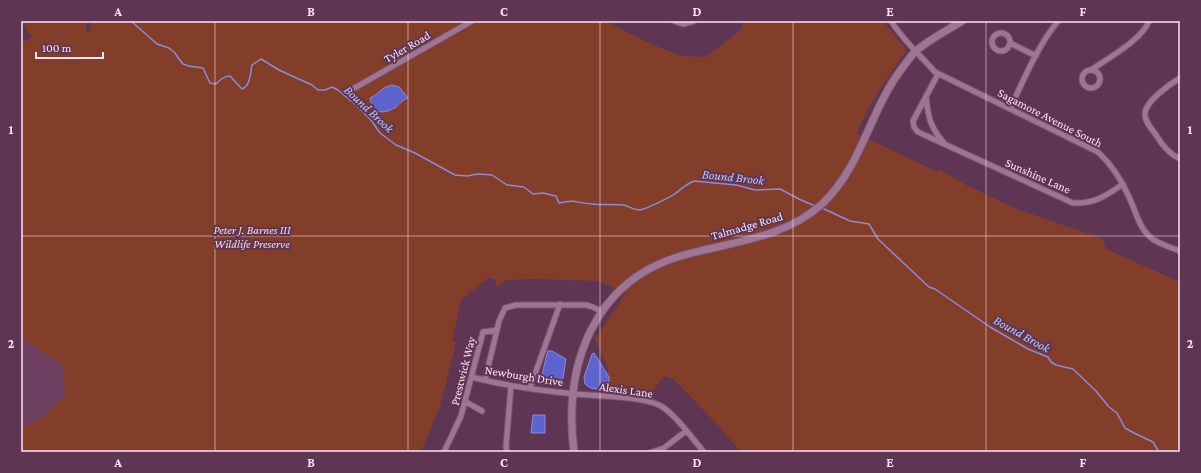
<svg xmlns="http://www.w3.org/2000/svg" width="1201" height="473" font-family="'Crimson Pro',serif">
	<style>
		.built { fill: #6d4061 }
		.green { fill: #833e2a }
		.water { fill: #5e64ce; stroke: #8e8ada }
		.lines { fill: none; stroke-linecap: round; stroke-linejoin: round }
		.stream { stroke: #8e8ada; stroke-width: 1.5 }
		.street-casing { stroke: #77556e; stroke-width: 7 }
		.secondary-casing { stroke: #77556e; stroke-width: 9 }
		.street { stroke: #a07493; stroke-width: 5 }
		.secondary { stroke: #a07493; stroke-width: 7 }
		.grid { fill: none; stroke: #fee4f6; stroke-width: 1; stroke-opacity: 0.55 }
		.labels { text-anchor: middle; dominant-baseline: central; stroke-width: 4; stroke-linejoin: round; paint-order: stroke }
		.street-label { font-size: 12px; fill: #fee4f6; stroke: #5e3654 }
		.park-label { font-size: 12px; font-style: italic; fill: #f8d8cf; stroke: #5e3654 }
		.water-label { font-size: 13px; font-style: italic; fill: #bdc6fc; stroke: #5e3654 }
		.neatline { fill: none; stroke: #fee4f6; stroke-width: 1.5 }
		.grid-label { font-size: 13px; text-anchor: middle; font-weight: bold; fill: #fee4f6 }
	</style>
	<rect width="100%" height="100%" fill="#5e3654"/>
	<path class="built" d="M21 337 64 365 65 394 45 416 21 428Z"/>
	<path class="green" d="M21 21H87L86 31 89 33 92 21H606L651 44 681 56 706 57 742 29 743 21H883L905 48V53C887 79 867 105 857 134L938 172 939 169 968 186 1017 209 1103 239 1106 249 1180 282V452H741L718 425 673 379 664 376 650 395 603 390 606 388 608 368 595 339 626 293 599 281 533 279 507 280 497 287 494 278H488L461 300 452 342H456L440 406 421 452H21V428L45 416 65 394 63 366 21 337V43L32 38 24 24 21 23Z"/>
	<path class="water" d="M392 85 399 87 408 98C402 100 400 104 396 107 383 115 373 114 370 98 379 94 380 88 392 85Z
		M548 351H552L566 359 562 384H542L541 382C541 378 547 353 548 351Z
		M594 353 609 377V385C602 390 592 391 585 384L584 377 592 354Z
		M533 415H545V433H531Z"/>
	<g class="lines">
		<path class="stream" d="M131 21 157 44 169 48 175 53 179 59 183 64 189 66 203 68 210 83 216 84C220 80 224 76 230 76L242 89C251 85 250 73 252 65L261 59 279 70 312 85 318 90H325L332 87 338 90 357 106 371 120 380 133 396 145 415 153 455 175 467 176 478 174 492 175 507 185 524 187 533 194 543 193 556 196 559 203C575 199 577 203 592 204 602 205 613 204 623 205 629 206 633 210 640 210 646 209 671 197 676 193 683 188 686 184 694 181L736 185 755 190 780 189 801 200 815 206
			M822 208 850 221 869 224 878 239 929 287 935 289 990 327 1028 349 1048 357 1051 362 1056 365 1073 369 1096 391 1109 407 1117 413 1125 428 1134 433 1153 442 1159 452"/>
		<defs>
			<path id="street" d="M674 21 683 24 694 21
				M891 21C903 40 920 55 935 72L1098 152C1111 164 1121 179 1128 195 1135 208 1138 226 1149 236 1157 244 1170 247 1180 251
				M992 42a9 9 0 1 1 18 0a9 9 0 1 1-18 0Z
				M1010 43 1036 56
				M1091 70C1108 58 1142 40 1149 21
				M1082 79a9 9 0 1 1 18 0a9 9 0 1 1-18 0Z
				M938 74 913 121 914 127 918 132 1073 203C1094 204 1106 196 1123 184
				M1180 78C1170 84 1146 101 1145 113 1144 121 1152 129 1156 135 1162 145 1169 154 1180 159
				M351 90 472 21
				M926 96C928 117 930 127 944 143
				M1010 109C1024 79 1037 47 1058 21
				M472 377C505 386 540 390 574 394 595 396 644 396 661 406 676 415 692 438 704 452
				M485 380 497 330
				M530 388 560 304
				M466 402 482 411
				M444 452 461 416 483 332 497 330 499 321 505 308 516 305H586L593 307 602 312
				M507 452 506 446 511 386
				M652 452 664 448 686 431"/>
			<path id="secondary" d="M574 452C563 366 593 280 684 255 731 242 785 238 822 204 862 167 870 109 903 67 907 62 911 55 917 50 930 39 948 30 962 21"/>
		</defs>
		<use href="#street" class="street-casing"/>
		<use href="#secondary" class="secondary-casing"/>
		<use href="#street" class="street"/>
		<use href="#secondary" class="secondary"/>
	</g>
	<path class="grid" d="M215 21V452M408 21V452M600 21V452M793 21V452M986 21V452M21 236H1180"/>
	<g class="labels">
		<g class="street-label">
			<text transform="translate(407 47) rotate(-30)">Tyler Road</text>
			<text transform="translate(1050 118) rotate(27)">Sagamore Avenue South</text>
			<text transform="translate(1038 176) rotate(24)">Sunshine Lane</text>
			<text transform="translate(747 226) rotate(-16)">Talmadge Road</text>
			<text transform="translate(463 371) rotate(-76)">Prestwick Way</text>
			<text transform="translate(524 376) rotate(9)">Newburgh Drive</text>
			<text transform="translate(626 390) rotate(8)">Alexis Lane</text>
		</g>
		<g class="park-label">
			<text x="252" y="230">Peter J. Barnes III<tspan x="252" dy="14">Wildlife Preserve</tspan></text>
		</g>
		<g class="water-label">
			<text transform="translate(369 109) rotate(43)">Bound Brook</text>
			<text transform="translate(733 177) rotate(6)">Bound Brook</text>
			<text transform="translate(1022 334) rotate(29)">Bound Brook</text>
		</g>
	</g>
	<rect width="1201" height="473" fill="none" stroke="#5e3654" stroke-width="44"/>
	<path d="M36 52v6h67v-6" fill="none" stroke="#fee4f6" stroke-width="2"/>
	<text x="42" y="52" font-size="12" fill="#fee4f6" stroke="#5e3654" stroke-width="3" paint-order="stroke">100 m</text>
	<rect x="22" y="22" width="1157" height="429" class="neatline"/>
	<g class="grid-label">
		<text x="118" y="16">A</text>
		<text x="311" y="16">B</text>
		<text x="504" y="16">C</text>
		<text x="697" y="16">D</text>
		<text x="890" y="16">E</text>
		<text x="1083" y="16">F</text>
		<text x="11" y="134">1</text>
		<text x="1190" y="134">1</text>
		<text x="11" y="348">2</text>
		<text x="1190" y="348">2</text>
		<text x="118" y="467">A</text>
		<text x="311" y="467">B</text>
		<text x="504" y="467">C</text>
		<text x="697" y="467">D</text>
		<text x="890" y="467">E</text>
		<text x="1083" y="467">F</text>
	</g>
</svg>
